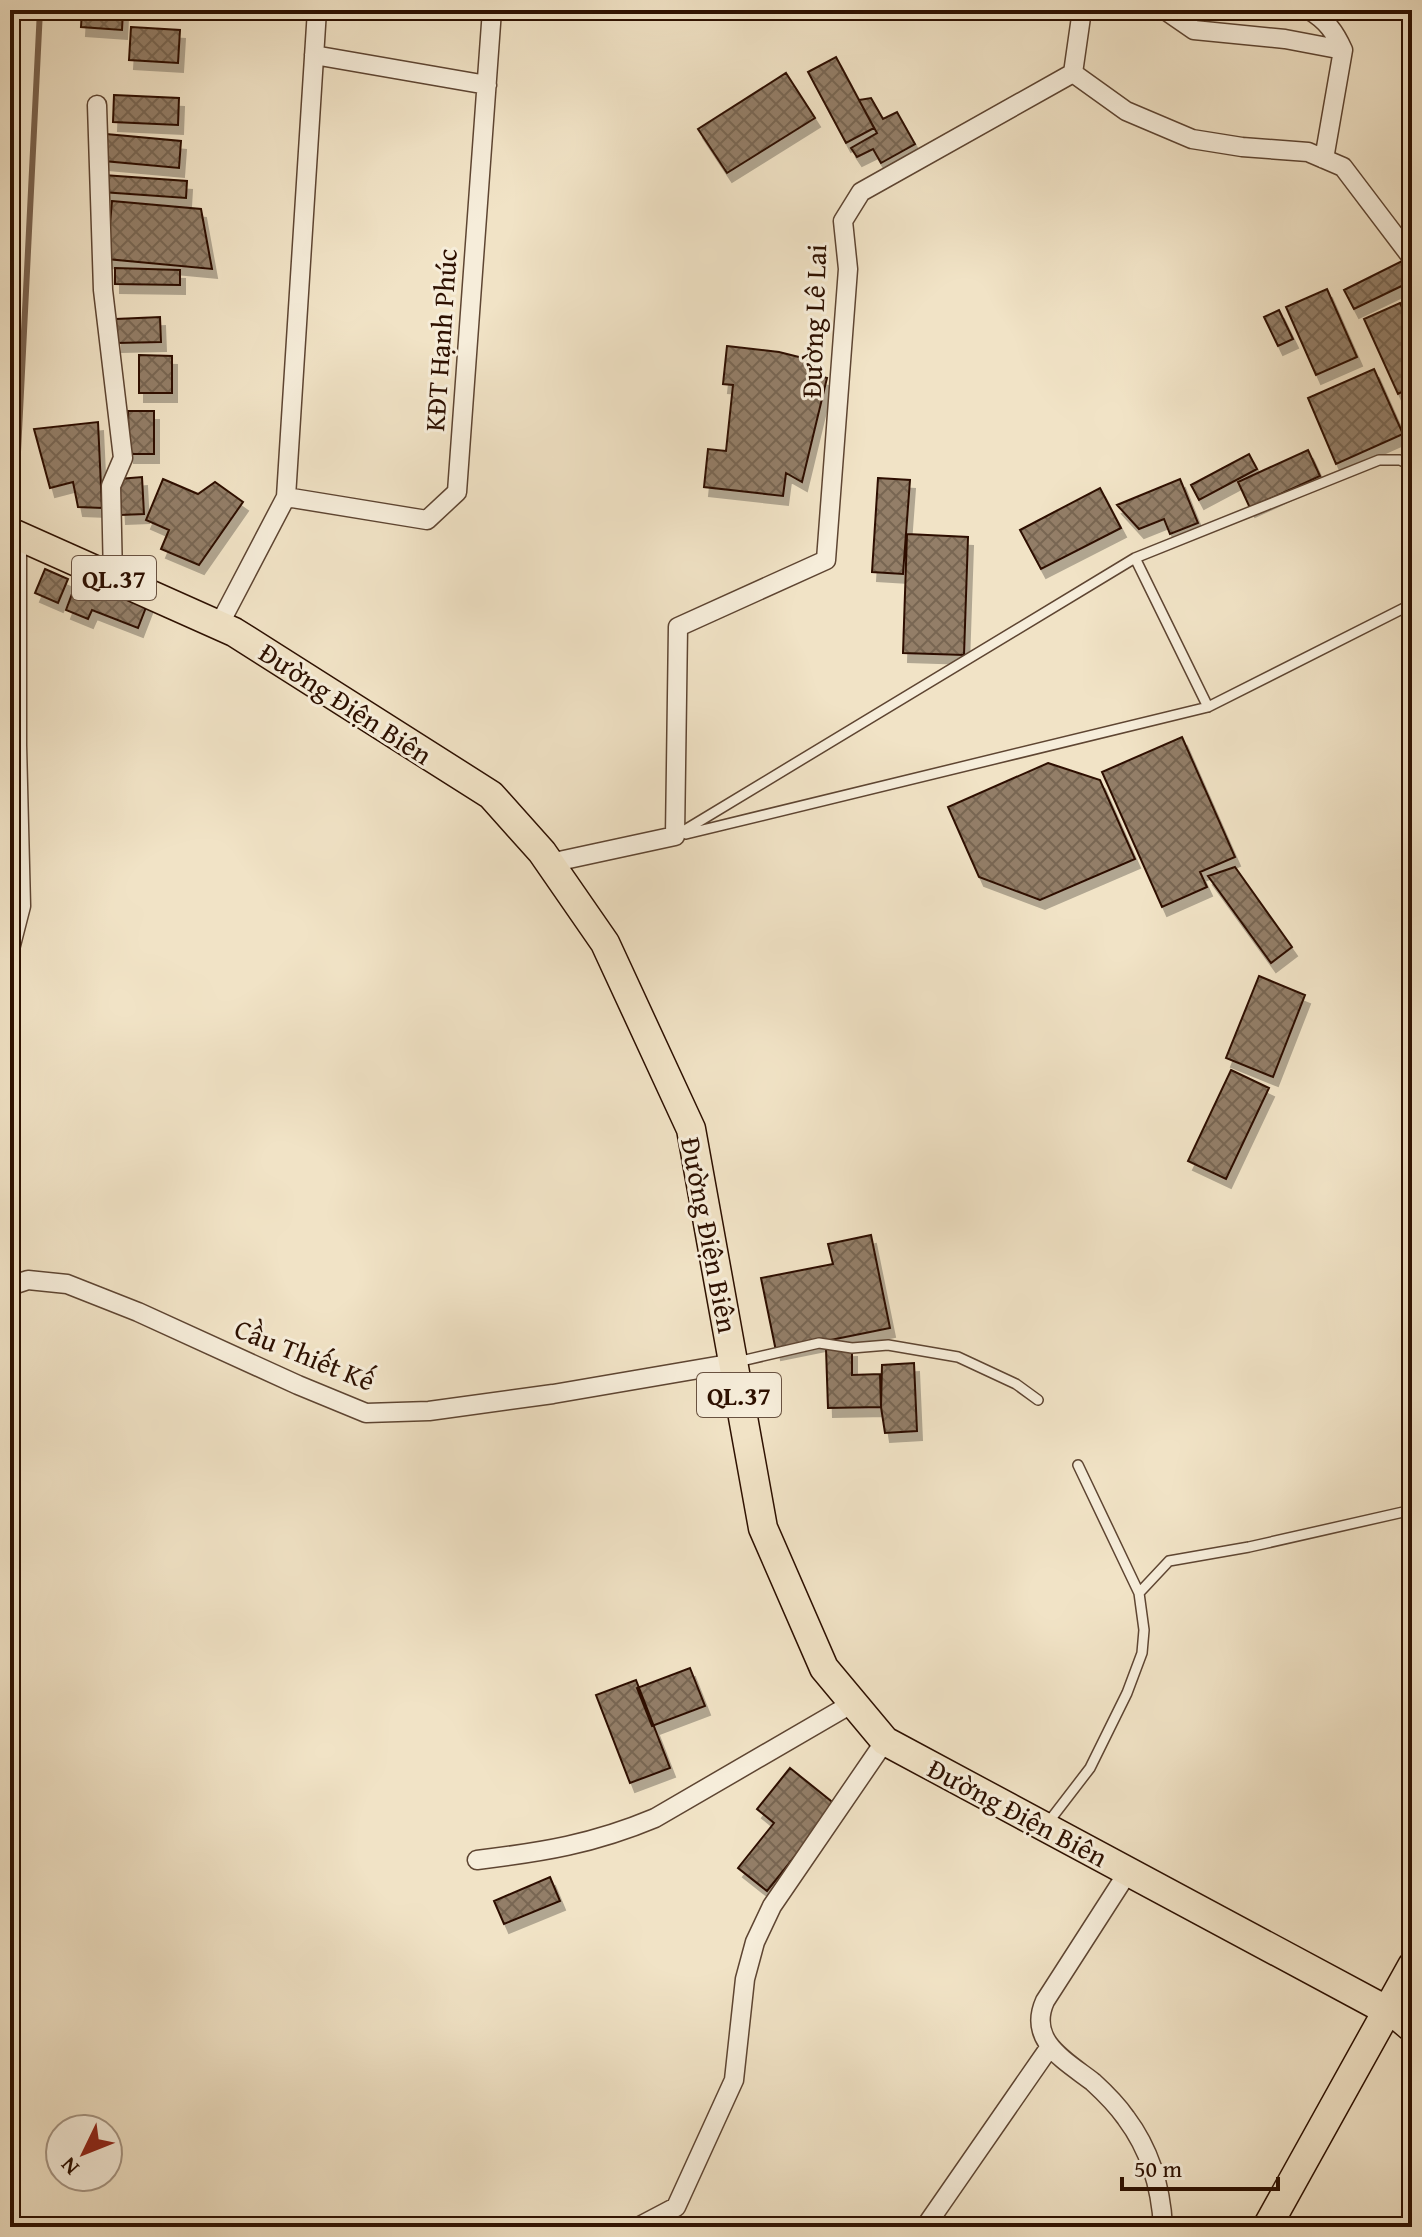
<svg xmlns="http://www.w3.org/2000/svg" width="1422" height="2237" font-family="'Gentium Book Plus',serif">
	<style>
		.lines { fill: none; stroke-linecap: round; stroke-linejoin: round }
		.stream { stroke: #7a634f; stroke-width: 6 }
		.building { fill: url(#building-cross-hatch); stroke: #2d1000; stroke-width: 2; filter: url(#shadow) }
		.lane-casing { stroke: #5e4532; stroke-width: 12 }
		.street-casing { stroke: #5e4532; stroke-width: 21 }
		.primary-casing { stroke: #2d1000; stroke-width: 31 }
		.lane { stroke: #f6edda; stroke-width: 9 }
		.street { stroke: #f6edda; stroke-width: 18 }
		.primary { stroke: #f1e3c6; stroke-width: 28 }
		.labels { text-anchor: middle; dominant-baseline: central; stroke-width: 6; stroke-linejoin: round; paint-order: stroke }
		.shield { fill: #f6edda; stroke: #695241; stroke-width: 2 }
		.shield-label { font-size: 26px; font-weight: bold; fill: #2d1000 }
		.street-label { font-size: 28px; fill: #2d1000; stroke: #f6edda }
	</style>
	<defs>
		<pattern id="building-cross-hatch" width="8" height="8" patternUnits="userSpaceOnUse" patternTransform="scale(2)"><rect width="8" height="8" fill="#937e67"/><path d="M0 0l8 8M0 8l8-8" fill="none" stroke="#786652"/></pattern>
		<filter id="shadow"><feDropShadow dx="5" dy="9" stdDeviation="0" flood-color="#0004"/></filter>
	</defs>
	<rect width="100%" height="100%" fill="#f1e3c6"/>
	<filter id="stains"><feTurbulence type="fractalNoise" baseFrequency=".0025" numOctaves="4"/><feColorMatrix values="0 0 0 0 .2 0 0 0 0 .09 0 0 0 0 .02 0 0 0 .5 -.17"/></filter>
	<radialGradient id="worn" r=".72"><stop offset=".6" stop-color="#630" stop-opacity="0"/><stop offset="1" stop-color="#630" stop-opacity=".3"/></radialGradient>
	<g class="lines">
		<path class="stream" d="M15 512 40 10"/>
	</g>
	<path class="building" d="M82 10H123L122 30 81 27Z
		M131 27 180 30 178 63 129 60Z
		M836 57 874 128 846 143 808 72Z
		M786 73 815 118 727 173 698 129Z
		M114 95 179 98 178 125 113 122Z
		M871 98 883 119 897 112 915 144 881 163 873 149 857 157 851 148 877 133 859 100Z
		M106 134 181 141 179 168 104 161Z
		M103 175 187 181 186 198 102 192Z
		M112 201 201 209 212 269 107 259Z
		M1406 259 1412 272V281L1354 309 1344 290Z
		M115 268 180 270V285L115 284Z
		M1327 289 1357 357 1316 375 1286 307Z
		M1400 303 1412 329V387L1398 394 1364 319Z
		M1279 310 1293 339 1278 346 1264 317Z
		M160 317 161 342 117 343 116 319Z
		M727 346 779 352 815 361 812 374 827 378 802 482 786 473 783 496 704 487 708 449 726 451 733 385 723 384Z
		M139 355 172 356V393H139Z
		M1374 369 1403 434 1336 464 1308 398Z
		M128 411H154V454H129Z
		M98 422 102 508 78 507 73 482 50 488 34 429Z
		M1308 450 1320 476 1250 508 1238 482Z
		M1249 454 1257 469 1199 500 1191 485Z
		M142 477 144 514 121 515 119 479Z
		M878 478 910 480 903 574 872 572Z
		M163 479 198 494 215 482 243 502 199 565 161 549 169 530 146 520Z
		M1180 479 1198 523 1170 534 1164 519 1139 529 1117 505Z
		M1100 488 1121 528 1041 569 1020 530Z
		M907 534 968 537 964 655 903 653Z
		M45 569 68 579 58 603 35 593Z
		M79 575 148 602 138 628 92 610 88 619 66 610Z
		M1182 737 1235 857 1200 872 1207 887 1162 907 1102 772Z
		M1048 763 1100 780 1135 859 1040 900 979 877 948 807Z
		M1235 867 1292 947 1271 963 1208 876Z
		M1259 976 1305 995 1273 1077 1226 1058Z
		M1231 1070 1269 1088 1226 1179 1188 1161Z
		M871 1235 890 1328 776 1351 761 1278 833 1264 828 1244Z
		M852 1348V1375L880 1374 881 1407 828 1408 826 1349Z
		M914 1363 917 1431 885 1433 881 1407 882 1365Z
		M690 1668 705 1706 652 1726 637 1688Z
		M636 1680 670 1768 630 1783 596 1695Z
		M790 1768 836 1805 767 1891 738 1868 774 1823 757 1809Z
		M550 1877 560 1901 504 1924 494 1901Z"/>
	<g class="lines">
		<defs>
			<path id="lane" d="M1135 558 1208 707
				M686 834 1208 707 1412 604
				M675 836 1135 558 1379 460H1400L1412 466
				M737 1362 819 1343 852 1348 888 1345 958 1357 1016 1384 1038 1400
				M1078 1465 1139 1593
				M1047 1824 1090 1768 1127 1693 1142 1653 1144 1630 1139 1593 1169 1561 1249 1547 1412 1510"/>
			<path id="street" d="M1165 10 1194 30 1285 39 1343 50 1324 159
				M1309 10C1326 20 1335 32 1343 50
				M314 55 487 85
				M1073 73 1082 10
				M97 105 103 290 123 458 111 486 113 578
				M286 497 427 520 457 492 492 10
				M219 625 286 497 317 10
				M550 863 675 836 678 627 826 560 848 269 843 221 861 192 1073 73 1126 111 1192 139 1242 147 1308 152 1343 167 1412 258
				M10 949 21 906 17 745V535
				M10 1286 28 1280 67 1284 138 1312 298 1385 366 1413 429 1411 553 1394 734 1363
				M477 1860C543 1852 593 1844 655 1818L853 1703
				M1128 1872 1045 2001C1027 2041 1066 2061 1093 2082 1105 2093 1117 2105 1126 2118 1150 2150 1161 2187 1163 2227
				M638 2227 676 2207 734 2080 745 1979 755 1942 772 1906 885 1741
				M925 2227 1049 2048"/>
			<path id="primary" d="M10 532 234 632 491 795 542 852 605 943 691 1129 763 1528 824 1668 885 1741 1399 2017 1412 2028
				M1267 2227 1412 1966"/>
		</defs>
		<use href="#lane" class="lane-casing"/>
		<use href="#street" class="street-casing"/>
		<use href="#primary" class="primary-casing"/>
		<use href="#lane" class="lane"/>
		<use href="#street" class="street"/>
		<use href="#primary" class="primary"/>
	</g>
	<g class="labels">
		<g class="shield">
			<rect x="72" y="556" width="84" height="44" rx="6"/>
			<rect x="697" y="1373" width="84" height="44" rx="6"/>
		</g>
		<g class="shield-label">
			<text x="114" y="578">QL.37</text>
			<text x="739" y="1395">QL.37</text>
		</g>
		<g class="street-label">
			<text transform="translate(813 321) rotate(-88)">Đường Lê Lai</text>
			<text transform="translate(440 340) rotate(-86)">KĐT Hạnh Phúc</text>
			<text transform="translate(346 703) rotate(33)">Đường Điện Biên</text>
			<text transform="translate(710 1235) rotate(79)">Đường Điện Biên</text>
			<text transform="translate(305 1354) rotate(22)">Cầu Thiết Kế</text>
			<text transform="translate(1018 1812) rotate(28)">Đường Điện Biên</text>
		</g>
	</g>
	<rect width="1422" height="2237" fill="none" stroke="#f1e3c6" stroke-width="40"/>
	<rect x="12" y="12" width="1398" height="2213" fill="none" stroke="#2d1000" stroke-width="4"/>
	<rect x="20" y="20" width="1382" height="2197" fill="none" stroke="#2d1000" stroke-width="2"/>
	<g transform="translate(84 2153) rotate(227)"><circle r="38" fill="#f6edda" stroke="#a69583" stroke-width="2"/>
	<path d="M0-6L14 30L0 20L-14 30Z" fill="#8f2418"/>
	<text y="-12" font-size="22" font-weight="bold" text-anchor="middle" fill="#2d1000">N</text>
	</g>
	<path d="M1122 2177v12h156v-12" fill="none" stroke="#2d1000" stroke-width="4"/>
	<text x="1134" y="2177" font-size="24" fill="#2d1000" stroke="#f6edda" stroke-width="6" paint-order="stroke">50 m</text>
	<rect width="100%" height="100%" filter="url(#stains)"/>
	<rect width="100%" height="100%" fill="url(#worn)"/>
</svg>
